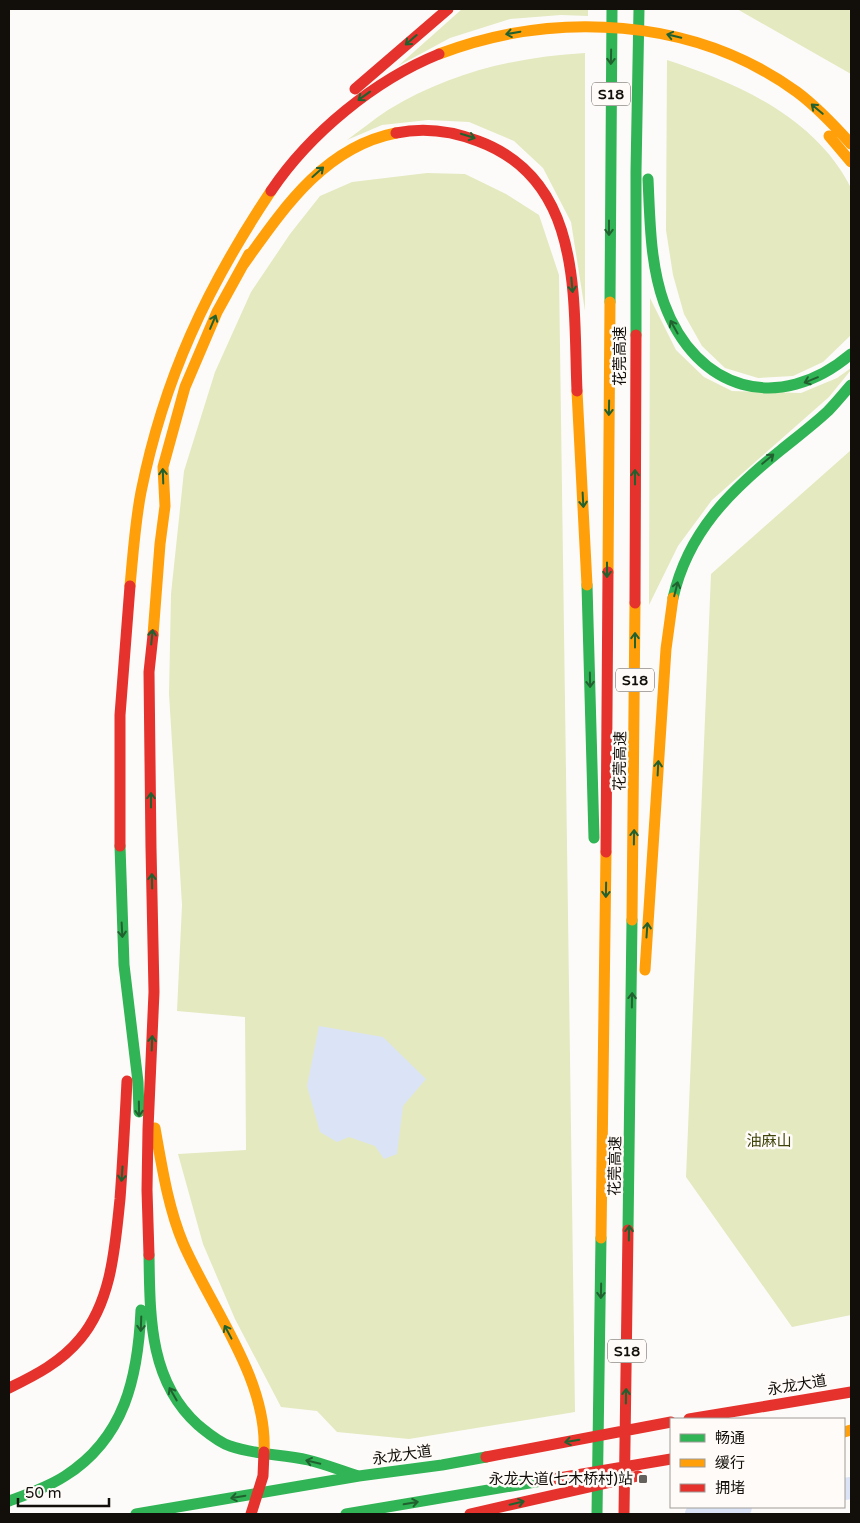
<svg xmlns="http://www.w3.org/2000/svg" width="860" height="1523" font-family="'Varela Round','Noto Sans SC',sans-serif">
	<style>
		.green { fill: #e4e9c0 }
		.water { fill: #dbe4f6 }
		.lines { fill: none; stroke-linecap: round; stroke-linejoin: round }
		.river { stroke: #dbe4f6; stroke-width: 22 }
		.fast { stroke: #30b455; stroke-width: 11 }
		.slow { stroke: #ff9f0a; stroke-width: 11 }
		.jam { stroke: #e5322d; stroke-width: 11 }
		.oneway { stroke: #21612f }
		.poi-dot { fill: #64615d; stroke: #fefbf8; stroke-width: 2 }
		.labels { text-anchor: middle; dominant-baseline: central; stroke-width: 5; stroke-linejoin: round; paint-order: stroke }
		.shield { fill: #fefbf8; stroke: #595551; stroke-width: 1 }
		.shield-label { font-size: 14px; font-weight: bold; fill: #120e09 }
		.street-label { font-size: 15px; fill: #120e09; stroke: #fefbf8 }
		.park-label { font-size: 15px; fill: #3f440b; stroke: #fefbf8 }
		.poi-label { font-size: 15px; fill: #120e09; stroke: #fefbf8; text-anchor: end }
	</style>
	<rect width="100%" height="100%" fill="#fdfbf9"/>
	<path class="green" d="M462 9H588V16L561 15 510 19 450 38 398 66Z
		M737 9H851V74Z
		M585 53V311L571 222 543 168 514 141 469 122 428 120 382 125 347 140C361 130 374 119 388 110 449 73 515 57 585 53Z
		M667 60C738 83 816 118 851 188V335L823 362 793 376 758 378 725 368 702 346 684 314 673 275 666 230Z
		M427 173 465 174 506 194 539 215 559 275 575 1412 409 1439 337 1432 317 1411 281 1407 235 1319 203 1244 178 1154 246 1150 245 1017 177 1011 182 905 169 694 171 594 184 471 215 372 251 292 290 234 320 196 352 182Z
		M650 298 676 350 704 377 732 391 801 393 837 378 851 368V370L829 397 712 500 678 546 649 605Z
		M851 450V1315L792 1327 686 1177 711 574Z"/>
	<path class="water" d="M319 1026 383 1037 426 1079 403 1106 397 1154 384 1159 375 1146 349 1137 337 1142 320 1132 307 1086Z"/>
	<g class="lines">
		<path class="river" d="M844 1489 851 1488
			M696 1514 741 1507"/>
		<path class="fast" d="M648 179C650 220 650 264 664 303 696 391 779 415 851 354
			M610 302 612 9
			M636 335V171L639 9
			M587 585 594 838
			M673 598C688 532 730 491 781 450 797 437 813 425 828 411 836 403 843 394 851 385
			M120 846 124 965 138 1082 139 1112
			M628 1230 632 920
			M149 1255C150 1317 149 1381 198 1425 208 1433 218 1442 230 1446 255 1455 282 1454 308 1460 325 1464 342 1471 359 1476
			M9 1501C28 1494 48 1487 65 1476 125 1438 138 1377 141 1310
			M136 1514 359 1476 442 1465 486 1457
			M346 1514 547 1480
			M597 1514 601 1238"/>
		<path class="slow" d="M439 54C555 10 694 17 797 92 817 107 834 125 851 144
			M829 136 851 162
			M243 265C283 209 324 147 396 133
			M577 391 587 585
			M608 572 610 302
			M130 586C133 555 135 523 141 492 164 378 207 287 271 191
			M153 635 160 544 165 506 163 467 185 387 217 312 249 254
			M632 920 635 603
			M645 970 666 649 673 598
			M155 1128C162 1167 168 1207 183 1243 211 1308 268 1379 264 1452
			M601 1238 606 852
			M844 1432 851 1430"/>
		<path class="jam" d="M355 89 448 9
			M396 133C424 127 452 131 478 141 584 180 573 298 577 391
			M271 191C310 133 375 80 439 54
			M635 603 636 335
			M120 846V715L130 586
			M151 848 149 672 153 635
			M606 852 608 572
			M149 1255 147 1190 148 1129 154 992 151 848
			M9 1388C36 1375 61 1362 80 1339 112 1301 115 1246 120 1199 123 1159 125 1120 127 1081
			M689 1419 851 1392
			M486 1457 671 1422
			M547 1480 671 1459
			M251 1514 263 1476 264 1452
			M470 1514 638 1476
			M624 1514 628 1230"/>
	</g>
	<defs><path id="oneway-shaft" d="M-6 0H5M1.5-3L5.5 0L1.5 3" fill="none" stroke-width="1.6" stroke-linecap="round" stroke-linejoin="round" transform="scale(1.25)"/></defs>
	<g class="oneway">
		<use href="#oneway-shaft" transform="translate(513 33) rotate(170)"/>
		<use href="#oneway-shaft" transform="translate(674 36) rotate(-166)"/>
		<use href="#oneway-shaft" transform="translate(411 40) rotate(139)"/>
		<use href="#oneway-shaft" transform="translate(611 57) rotate(91)"/>
		<use href="#oneway-shaft" transform="translate(364 96) rotate(144)"/>
		<use href="#oneway-shaft" transform="translate(817 109) rotate(-140)"/>
		<use href="#oneway-shaft" transform="translate(468 136) rotate(17)"/>
		<use href="#oneway-shaft" transform="translate(318 172) rotate(-42)"/>
		<use href="#oneway-shaft" transform="translate(609 228) rotate(90)"/>
		<use href="#oneway-shaft" transform="translate(572 285) rotate(85)"/>
		<use href="#oneway-shaft" transform="translate(213 322) rotate(-67)"/>
		<use href="#oneway-shaft" transform="translate(674 327) rotate(-119)"/>
		<use href="#oneway-shaft" transform="translate(811 380) rotate(158)"/>
		<use href="#oneway-shaft" transform="translate(609 408) rotate(91)"/>
		<use href="#oneway-shaft" transform="translate(768 459) rotate(-40)"/>
		<use href="#oneway-shaft" transform="translate(163 476) rotate(-92)"/>
		<use href="#oneway-shaft" transform="translate(635 477) rotate(-90)"/>
		<use href="#oneway-shaft" transform="translate(583 500) rotate(87)"/>
		<use href="#oneway-shaft" transform="translate(607 570) rotate(90)"/>
		<use href="#oneway-shaft" transform="translate(676 589) rotate(-76)"/>
		<use href="#oneway-shaft" transform="translate(152 637) rotate(-84)"/>
		<use href="#oneway-shaft" transform="translate(635 640) rotate(-90)"/>
		<use href="#oneway-shaft" transform="translate(590 680) rotate(89)"/>
		<use href="#oneway-shaft" transform="translate(658 768) rotate(-87)"/>
		<use href="#oneway-shaft" transform="translate(151 800) rotate(-90)"/>
		<use href="#oneway-shaft" transform="translate(634 837) rotate(-89)"/>
		<use href="#oneway-shaft" transform="translate(152 881) rotate(-91)"/>
		<use href="#oneway-shaft" transform="translate(606 890) rotate(91)"/>
		<use href="#oneway-shaft" transform="translate(122 930) rotate(87)"/>
		<use href="#oneway-shaft" transform="translate(647 930) rotate(-86)"/>
		<use href="#oneway-shaft" transform="translate(632 1000) rotate(-89)"/>
		<use href="#oneway-shaft" transform="translate(152 1043) rotate(-88)"/>
		<use href="#oneway-shaft" transform="translate(139 1109) rotate(89)"/>
		<use href="#oneway-shaft" transform="translate(122 1174) rotate(94)"/>
		<use href="#oneway-shaft" transform="translate(629 1233) rotate(-89)"/>
		<use href="#oneway-shaft" transform="translate(601 1291) rotate(91)"/>
		<use href="#oneway-shaft" transform="translate(141 1324) rotate(92)"/>
		<use href="#oneway-shaft" transform="translate(228 1332) rotate(-118)"/>
		<use href="#oneway-shaft" transform="translate(173 1394) rotate(-120)"/>
		<use href="#oneway-shaft" transform="translate(626 1396) rotate(-89)"/>
		<use href="#oneway-shaft" transform="translate(572 1441) rotate(170)"/>
		<use href="#oneway-shaft" transform="translate(313 1462) rotate(-167)"/>
		<use href="#oneway-shaft" transform="translate(238 1497) rotate(170)"/>
		<use href="#oneway-shaft" transform="translate(411 1503) rotate(-10)"/>
		<use href="#oneway-shaft" transform="translate(517 1503) rotate(-13)"/>
	</g>
	<rect class="poi-dot" x="638" y="1474" width="10" height="10" rx="2.5"/>
	<g class="labels">
		<g class="shield">
			<rect x="592" y="82.5" width="38" height="23" rx="4"/>
			<rect x="616" y="668.5" width="38" height="23" rx="4"/>
			<rect x="608" y="1339.5" width="38" height="23" rx="4"/>
		</g>
		<g class="shield-label">
			<text x="611" y="94">S18</text>
			<text x="635" y="680">S18</text>
			<text x="627" y="1351">S18</text>
		</g>
		<g class="street-label">
			<text transform="translate(620 356) rotate(-90)">花莞高速</text>
			<text transform="translate(620 761) rotate(-89)">花莞高速</text>
			<text transform="translate(615 1166) rotate(-89)">花莞高速</text>
			<text transform="translate(797 1385) rotate(-9)">永龙大道</text>
			<text transform="translate(402 1455) rotate(-8)">永龙大道</text>
		</g>
		<g class="park-label">
			<text x="769" y="1141">油麻山</text>
		</g>
		<g class="poi-label">
			<text x="633" y="1479">永龙大道(七木桥村)站</text>
		</g>
	</g>
	<rect width="860" height="1523" fill="none" stroke="#120e09" stroke-width="20"/>
	<rect x="670" y="1418" width="175" height="90" fill="#fefbf8" stroke="#a09c98"/>
	<rect x="680" y="1434" width="25" height="8" fill="#30b455" stroke="#a09c98"/>
	<text x="715" y="1443" font-size="15" fill="#120e09">畅通</text>
	<rect x="680" y="1459" width="25" height="8" fill="#ff9f0a" stroke="#a09c98"/>
	<text x="715" y="1468" font-size="15" fill="#120e09">缓行</text>
	<rect x="680" y="1484" width="25" height="8" fill="#e5322d" stroke="#a09c98"/>
	<text x="715" y="1493" font-size="15" fill="#120e09">拥堵</text>
	<path d="M18 1498v8h91v-8" fill="none" stroke="#120e09" stroke-width="2.5"/>
	<text x="25" y="1498" font-size="15" fill="#120e09" stroke="#fefbf8" stroke-width="4" paint-order="stroke">50 m</text>
</svg>
